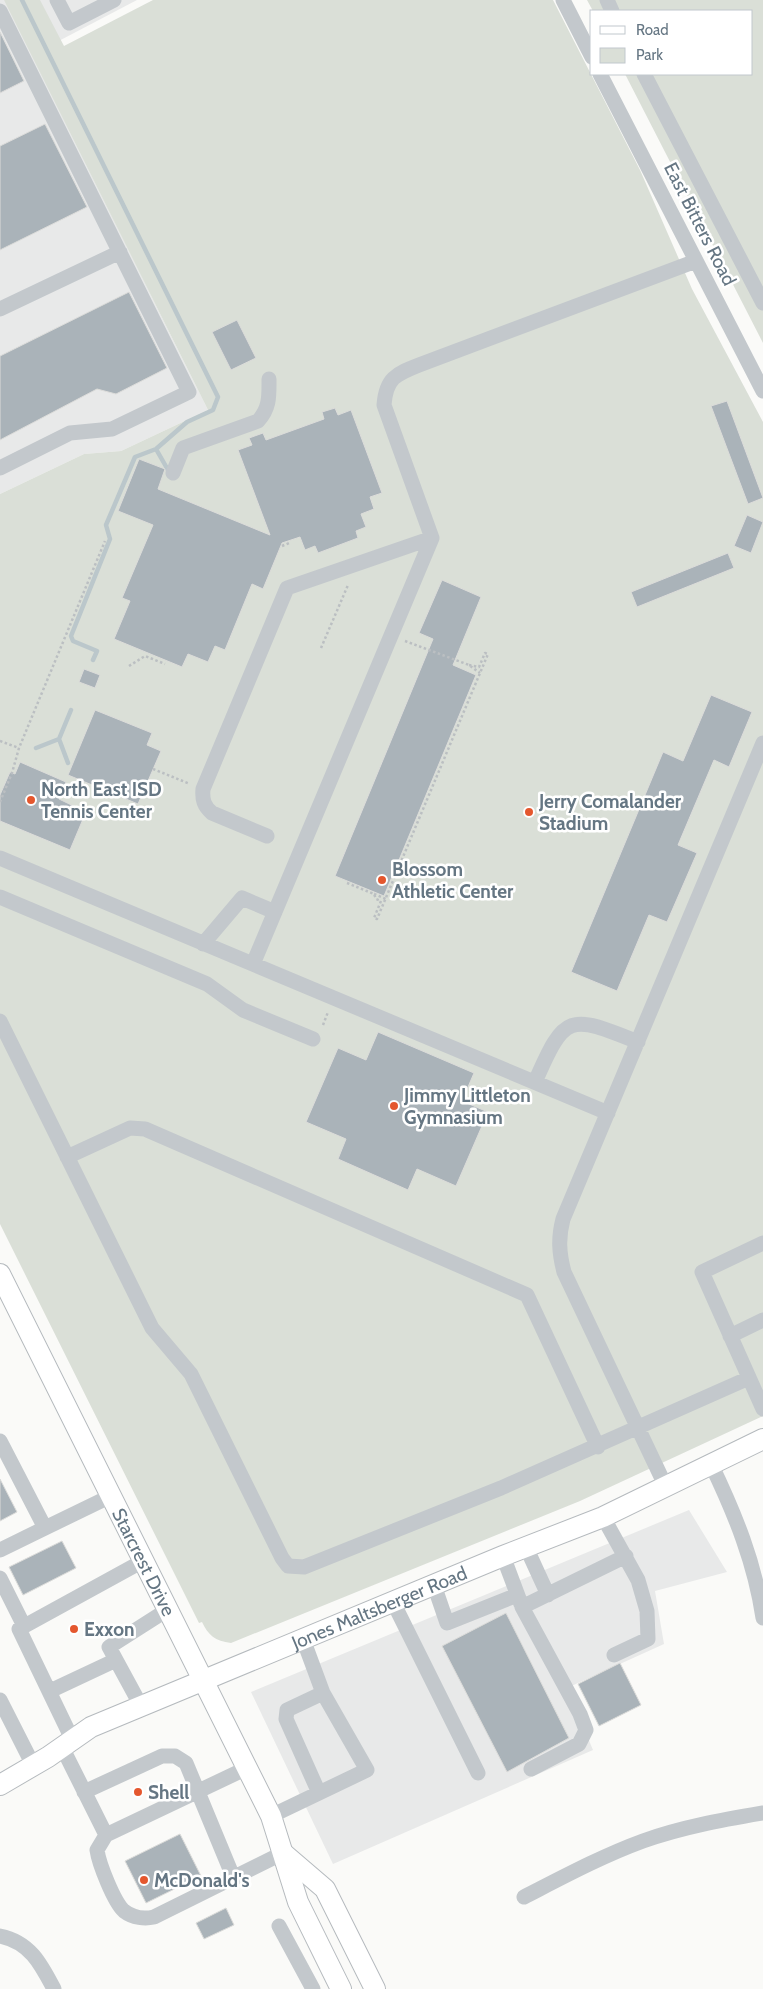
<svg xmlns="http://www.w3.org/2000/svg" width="763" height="1989" font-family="Cabin,sans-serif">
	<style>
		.built { fill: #e8e9e9 }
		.green { fill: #dadfd7 }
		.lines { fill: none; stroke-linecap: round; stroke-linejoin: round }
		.stream { stroke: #bbc7cb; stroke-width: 4.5 }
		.building { fill: #aab3b9; stroke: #dcdcda }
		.major-casing { stroke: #b5babe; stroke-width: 22 }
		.path { stroke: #bbbfc2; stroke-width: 2.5; stroke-dasharray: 2.5 2.5; stroke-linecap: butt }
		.minor { stroke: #c3c8cc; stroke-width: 15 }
		.major { stroke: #fff; stroke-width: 20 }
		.poi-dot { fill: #e4572e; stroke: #fff; stroke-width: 2 }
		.labels { text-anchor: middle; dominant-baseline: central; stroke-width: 5; stroke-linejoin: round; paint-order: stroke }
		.street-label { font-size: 19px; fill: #657683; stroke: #fff }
		.poi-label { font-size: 19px; font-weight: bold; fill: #657683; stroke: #fff; text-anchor: start }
	</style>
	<rect width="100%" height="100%" fill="#fafaf8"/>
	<path class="built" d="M0 0H137L32 55 208 410 121 451 84 454 0 494Z
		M689 1510 727 1572 655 1591 664 1644 567 1688 593 1750 333 1864 251 1692Z"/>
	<path class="green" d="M4 0H40L64 46 153 0H553L640 170 692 289 763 422V1416L580 1501 231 1643C215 1641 208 1635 202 1622L199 1623 0 1224V494L84 454 121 451 208 410Z
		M587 0H763V343L625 74H752V11H593Z"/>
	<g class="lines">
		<path class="stream" d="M22 0 218 397 213 410 187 422 156 449 135 457 106 525 110 539 71 636 73 641 97 651 93 660
			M156 449 168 470
			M36 748 59 739
			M68 763 59 739 71 710"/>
	</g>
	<path class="building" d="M0 32 24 81 0 93Z
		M45 124 87 207 0 250V146Z
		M129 292 167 368 116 394 97 389 0 440V356Z
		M237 320 256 358 231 370 212 332Z
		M727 401 763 498 748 504 711 406Z
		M335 408 338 415 351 410 382 493 370 497 374 509 361 514 366 527 356 531 358 538 318 553 315 546 305 550 300 537 282 543 263 589 252 584 225 650 215 646 208 662 188 654 182 667 114 639 130 601 122 598 153 525 118 511 139 459 165 469 158 489 270 535 238 450 252 445 249 438 263 433 266 440 324 419 322 412Z
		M747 515 763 522 751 553 734 546Z
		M728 553 734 568 637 607 631 592Z
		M442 580 481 597 453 665 476 675 384 896 335 876 433 639 419 633Z
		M84 669 100 675 95 688 79 682Z
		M711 695 752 712 729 767 714 760 678 845 697 853 667 922 649 915 617 991 571 972 663 752 683 761Z
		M95 710 152 733 147 745 161 751 138 804 68 775Z
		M20 762 66 782 59 799 86 812 70 850 0 821V795L10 772 15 774Z
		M378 1032 474 1073 462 1101 488 1112 456 1186 417 1169 408 1190 338 1159 346 1139 306 1122 338 1048 366 1060Z
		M0 1479 17 1512 0 1521Z
		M62 1541 76 1568 23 1595 9 1567Z
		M506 1613 569 1738 507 1772 442 1646Z
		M620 1663 641 1705 599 1726 578 1684Z
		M180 1834 201 1876 146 1903 125 1861Z
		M226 1908 234 1925 204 1939 196 1923Z"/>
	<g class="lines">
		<defs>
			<g id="major">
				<path id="s1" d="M0 1274 271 1816 298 1902 341 1989"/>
				<path id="s2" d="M0 1785 48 1757 91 1727 503 1556 603 1517 763 1439"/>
				<path d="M283 1853 325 1889 375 1989"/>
			</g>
		</defs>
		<use href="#major" class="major-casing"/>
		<path class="path" d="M282 546 289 543
			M405 641 469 665 480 673
			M321 648 348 585
			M129 666 145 656 165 664
			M0 741 19 748
			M153 769 190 784
			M0 802 12 773 19 748 105 541
			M347 883 374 894 376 899 381 901 374 918 377 919 488 654 485 653 479 667 469 665
			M374 894 386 899
			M323 1025 328 1012"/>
		<path class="minor" d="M57 0 69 23 114 0
			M563 0 592 57
			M607 0 612 11
			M0 11 189 392 112 429 70 433 0 468
			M600 74 763 391
			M644 74 763 303
			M0 309 120 252
			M173 473 183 448 258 421C270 408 269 396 269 379
			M267 836 212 813C204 806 202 800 203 789L287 588 432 538
			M0 858 608 1113
			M0 897 207 984 243 1010 313 1039
			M203 944 242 898 275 912
			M253 964 432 538 384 405C386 378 396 374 419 365L696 261
			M0 1021 152 1328 191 1374 282 1558 288 1566 304 1567 501 1488 749 1378
			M535 1082C565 1013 569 1014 638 1042
			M67 1157 130 1128 145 1129 527 1295 598 1447
			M763 1243 702 1272 763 1409
			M730 1336 763 1320
			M0 1441 45 1528 111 1496
			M711 1464C735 1514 755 1563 763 1618
			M665 1485 564 1272C559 1253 558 1238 563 1219L763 743
			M603 1517 638 1580 647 1611 648 1639 614 1655
			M526 1547 548 1595
			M0 1550 45 1528
			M503 1556 521 1604
			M0 1578 24 1626
			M434 1585 447 1623 517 1595
			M393 1602 478 1773
			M50 1691 116 1660
			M0 1700 33 1765
			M141 1706 109 1647 167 1610
			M72 1739 19 1629 143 1561
			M62 1747 106 1835 97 1850C99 1864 114 1902 124 1911 133 1918 145 1919 154 1917L283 1853
			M531 1769 579 1744 586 1730 580 1714 522 1607 626 1556
			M84 1792 162 1756H175L186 1763 234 1879
			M319 1793 286 1719 287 1710 323 1693
			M271 1816 367 1770 323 1693 303 1639
			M106 1835 247 1768
			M524 1897C563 1877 602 1856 643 1841 682 1827 722 1820 763 1813
			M279 1926 313 1989
			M0 1936C30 1942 41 1964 54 1989"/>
		<use href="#major" class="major"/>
	</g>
	<g class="poi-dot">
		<circle cx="31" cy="800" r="5"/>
		<circle cx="529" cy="812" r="5"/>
		<circle cx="382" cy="880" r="5"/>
		<circle cx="394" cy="1106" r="5"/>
		<circle cx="74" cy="1629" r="5"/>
		<circle cx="138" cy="1792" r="5"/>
		<circle cx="144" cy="1880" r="5"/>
	</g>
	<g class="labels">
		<g class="street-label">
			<text transform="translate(700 224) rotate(63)">East Bitters Road</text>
			<text stroke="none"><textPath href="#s1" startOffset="322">Starcrest Drive</textPath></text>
			<text stroke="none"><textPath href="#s2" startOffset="420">Jones Maltsberger Road</textPath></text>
		</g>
		<g class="poi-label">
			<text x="41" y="789">North East ISD<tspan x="41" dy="22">Tennis Center</tspan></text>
			<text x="539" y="801">Jerry Comalander<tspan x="539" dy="22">Stadium</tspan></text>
			<text x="392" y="869">Blossom<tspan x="392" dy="22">Athletic Center</tspan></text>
			<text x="404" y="1095">Jimmy Littleton<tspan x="404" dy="22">Gymnasium</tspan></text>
			<text x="84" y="1629">Exxon</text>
			<text x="148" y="1792">Shell</text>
			<text x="154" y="1880">McDonald's</text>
		</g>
	</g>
	<rect x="590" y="10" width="162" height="65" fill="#ffffff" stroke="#c1c8cd"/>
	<rect x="600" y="26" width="25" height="8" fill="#ffffff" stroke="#c1c8cd"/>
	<text x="636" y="35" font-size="15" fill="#657683">Road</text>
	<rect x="600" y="48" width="25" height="15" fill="#dadfd7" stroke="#c1c8cd"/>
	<text x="636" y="60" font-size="15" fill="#657683">Park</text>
</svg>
